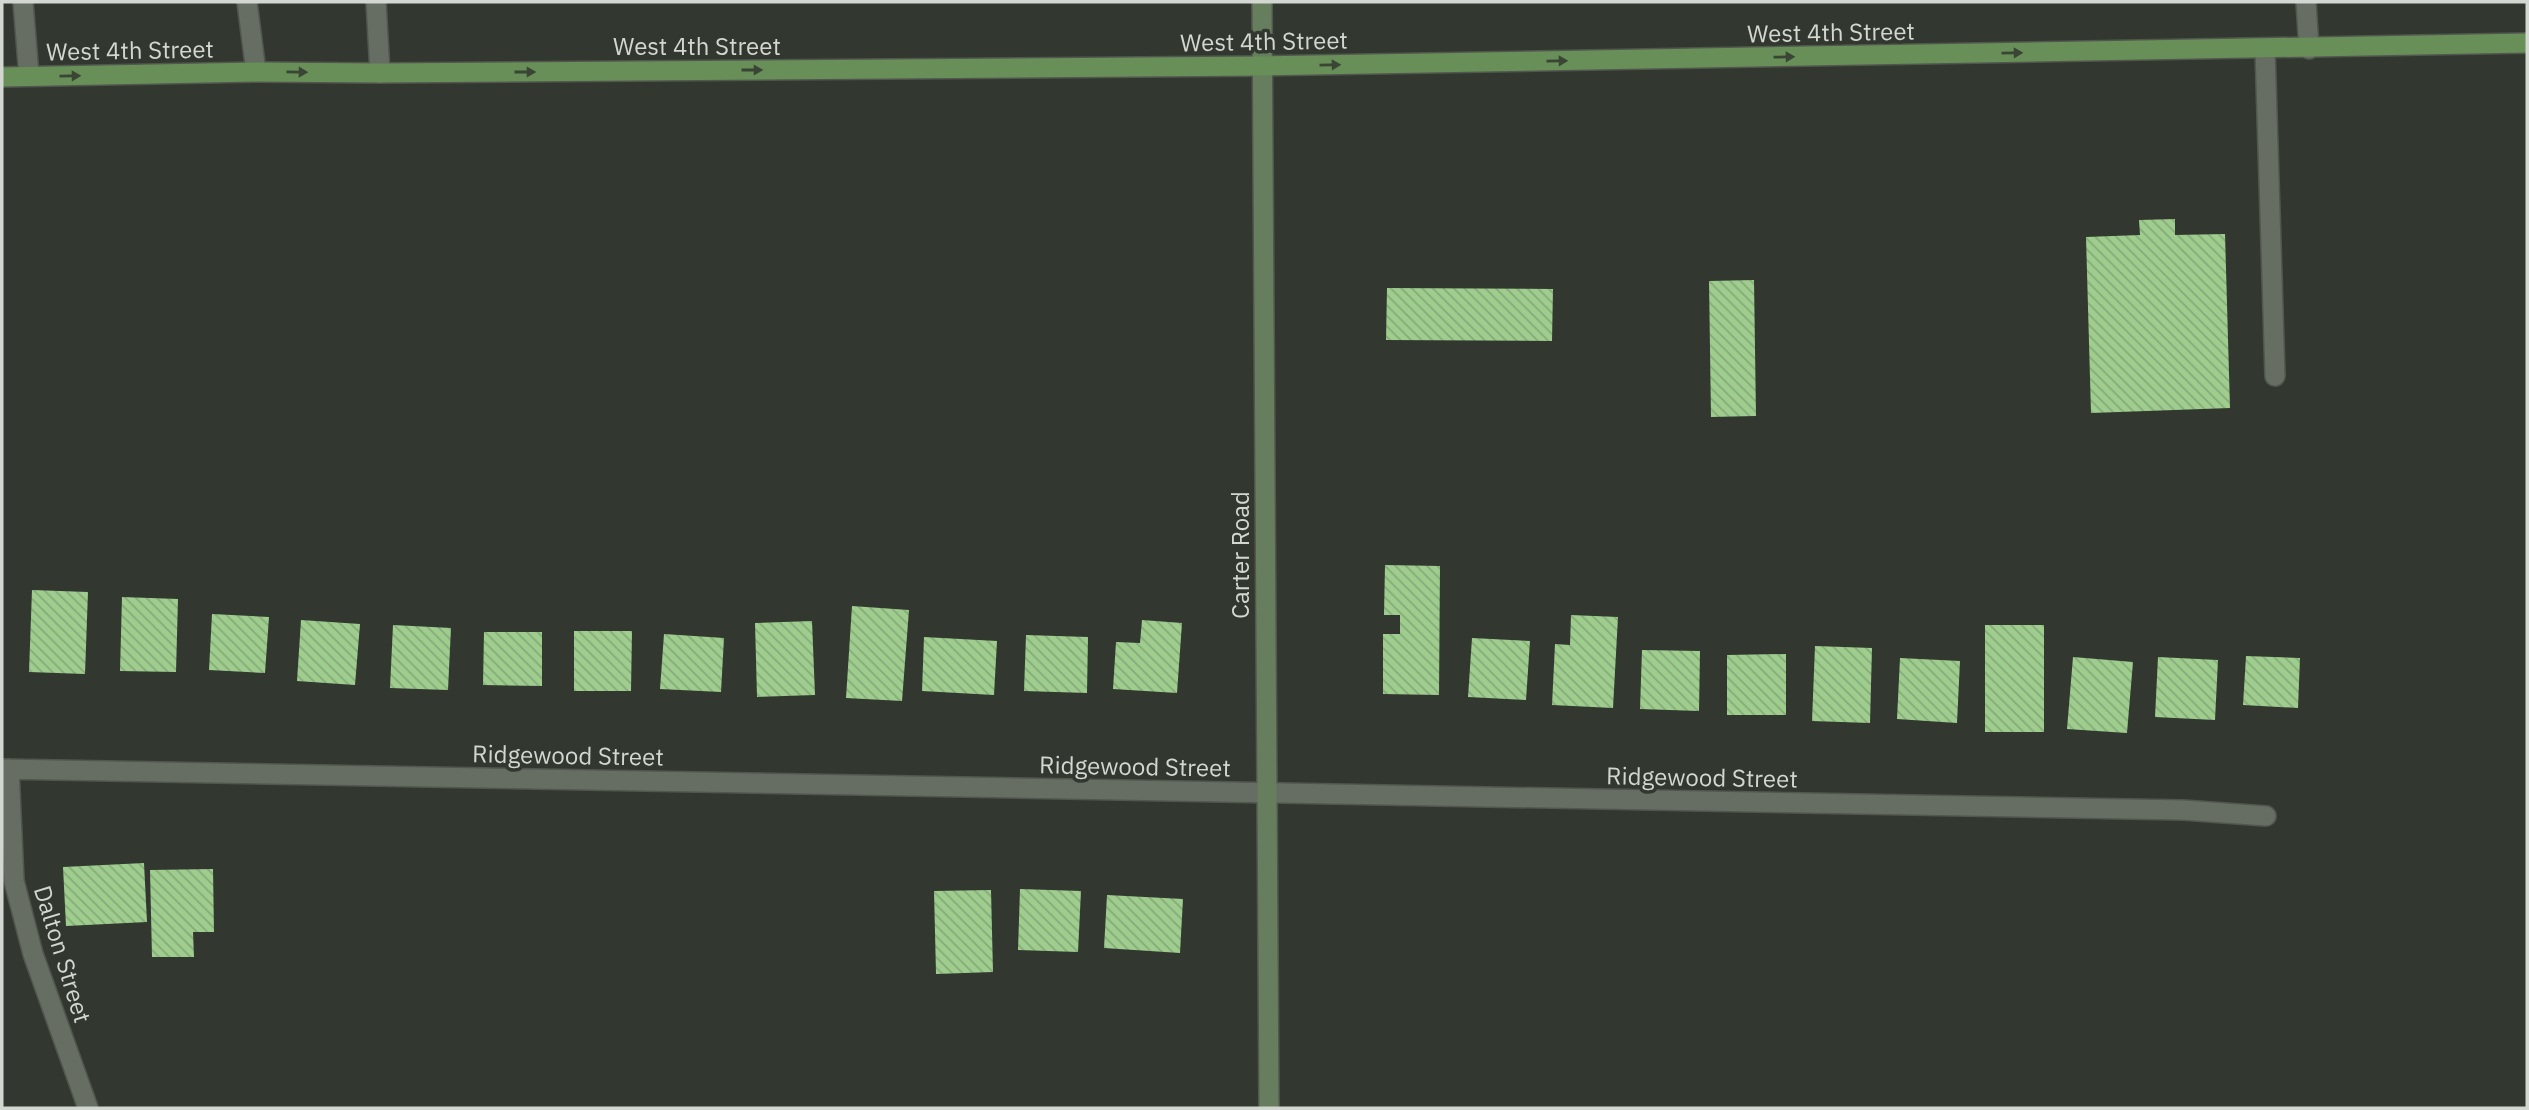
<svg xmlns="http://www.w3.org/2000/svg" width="2529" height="1110" font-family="'IBM Plex Sans',sans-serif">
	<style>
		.building { fill: url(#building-back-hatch) }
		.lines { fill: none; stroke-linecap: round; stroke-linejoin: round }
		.service-casing { stroke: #51564f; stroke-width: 22 }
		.minor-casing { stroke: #51564f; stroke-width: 22 }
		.secondary-casing { stroke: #51564f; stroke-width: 22 }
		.primary-casing { stroke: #51564f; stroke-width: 22 }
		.service { stroke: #666d63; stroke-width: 19 }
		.minor { stroke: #666d63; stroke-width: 19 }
		.secondary { stroke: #667e5d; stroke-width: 19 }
		.primary { stroke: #678f57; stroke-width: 19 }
		.oneway { fill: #3a4535 }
		.labels { text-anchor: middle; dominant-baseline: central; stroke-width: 7; stroke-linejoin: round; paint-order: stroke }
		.street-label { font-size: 24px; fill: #d3d7d1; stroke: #32382f }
	</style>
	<defs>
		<pattern id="building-back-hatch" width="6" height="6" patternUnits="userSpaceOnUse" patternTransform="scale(1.75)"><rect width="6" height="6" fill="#9ecd8e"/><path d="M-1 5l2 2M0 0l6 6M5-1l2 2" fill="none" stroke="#86aa7a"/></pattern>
	</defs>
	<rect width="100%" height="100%" fill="#32382f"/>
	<path class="building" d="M2175 219V235L2225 234 2230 408 2091 413 2086 237 2140 235 2139 220Z
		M1754 280 1756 416 1711 417 1709 281Z
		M1387 288 1553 289 1552 341 1386 340Z
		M1385 565 1440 566 1439 695 1383 694V634H1400V615H1384Z
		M32 590 88 592 85 674 29 672Z
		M122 597 178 599 176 672 120 671Z
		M852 606 909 610 902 701 846 698Z
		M212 614 269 617 265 673 209 670Z
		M1571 615 1618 617 1613 708 1552 705 1555 644 1570 645Z
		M301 620 360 624 355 685 297 681Z
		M1142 620 1182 623 1177 693 1113 689 1116 642 1140 643Z
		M812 621 815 695 757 697 755 623Z
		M393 625 451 628 448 690 390 688Z
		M1985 625H2044V732H1985Z
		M574 631H632L631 691H574Z
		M484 632H542V686L483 685Z
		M664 634 724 638 721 692 660 689Z
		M1026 635 1088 637 1087 693 1024 691Z
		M924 637 997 641 994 695 922 691Z
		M1472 638 1530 641 1526 700 1468 697Z
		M1815 646 1872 648 1870 723 1812 721Z
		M1642 650 1700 651 1699 711 1640 709Z
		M1786 654V715H1727V655Z
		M2246 656 2300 658 2298 708 2243 705Z
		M2073 657 2133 662 2127 733 2067 729Z
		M2158 657 2218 660 2215 720 2155 717Z
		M1900 658 1960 661 1957 723 1897 719Z
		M144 863 147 922 66 926 63 867Z
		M213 869 214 932H193L194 957H152L150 870Z
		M1020 889 1081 891 1078 952 1018 950Z
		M991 890 993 972 936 974 934 891Z
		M1107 895 1183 899 1180 953 1104 948Z"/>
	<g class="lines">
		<defs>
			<path id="service" d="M23 2 29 76
				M247 2 256 72
				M376 2 380 73
				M2306 2 2309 49
				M2265 49 2275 376"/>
			<path id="minor" d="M2 769 2183 810 2266 816
				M9 769 14 881 33 954 88 1108"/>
			<path id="secondary" d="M1262 2 1269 1108"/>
			<path id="primary" d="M2 77 256 72 380 73 1261 66 2527 43"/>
		</defs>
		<use href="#service" class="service-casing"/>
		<use href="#minor" class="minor-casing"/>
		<use href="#secondary" class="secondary-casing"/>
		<use href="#primary" class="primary-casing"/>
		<use href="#service" class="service"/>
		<use href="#minor" class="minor"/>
		<use href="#secondary" class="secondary"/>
		<use href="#primary" class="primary"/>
	</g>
	<defs><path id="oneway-solid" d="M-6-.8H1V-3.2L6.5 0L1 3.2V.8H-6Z" transform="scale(1.75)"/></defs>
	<g class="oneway">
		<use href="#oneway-solid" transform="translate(2012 53) rotate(-1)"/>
		<use href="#oneway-solid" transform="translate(1784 57) rotate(-1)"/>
		<use href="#oneway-solid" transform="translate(1557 61) rotate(-1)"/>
		<use href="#oneway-solid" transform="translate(1330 65) rotate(-1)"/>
		<use href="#oneway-solid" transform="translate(752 70)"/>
		<use href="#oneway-solid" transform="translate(297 72) rotate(1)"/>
		<use href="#oneway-solid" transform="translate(525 72)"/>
		<use href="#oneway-solid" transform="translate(70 76) rotate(-1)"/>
	</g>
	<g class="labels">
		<g class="street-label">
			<text transform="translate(1831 32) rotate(-1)">West 4th Street</text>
			<text transform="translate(1264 41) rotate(-1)">West 4th Street</text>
			<text x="697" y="46">West 4th Street</text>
			<text transform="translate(130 50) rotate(-1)">West 4th Street</text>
			<text transform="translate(1240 555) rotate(-90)">Carter Road</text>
			<text transform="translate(568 755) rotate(1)">Ridgewood Street</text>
			<text transform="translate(1135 766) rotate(1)">Ridgewood Street</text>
			<text transform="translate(1702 777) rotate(1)">Ridgewood Street</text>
			<text transform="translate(63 954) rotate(73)">Dalton Street</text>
		</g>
	</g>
	<rect width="2529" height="1110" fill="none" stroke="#d3d7d1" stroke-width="7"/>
</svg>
